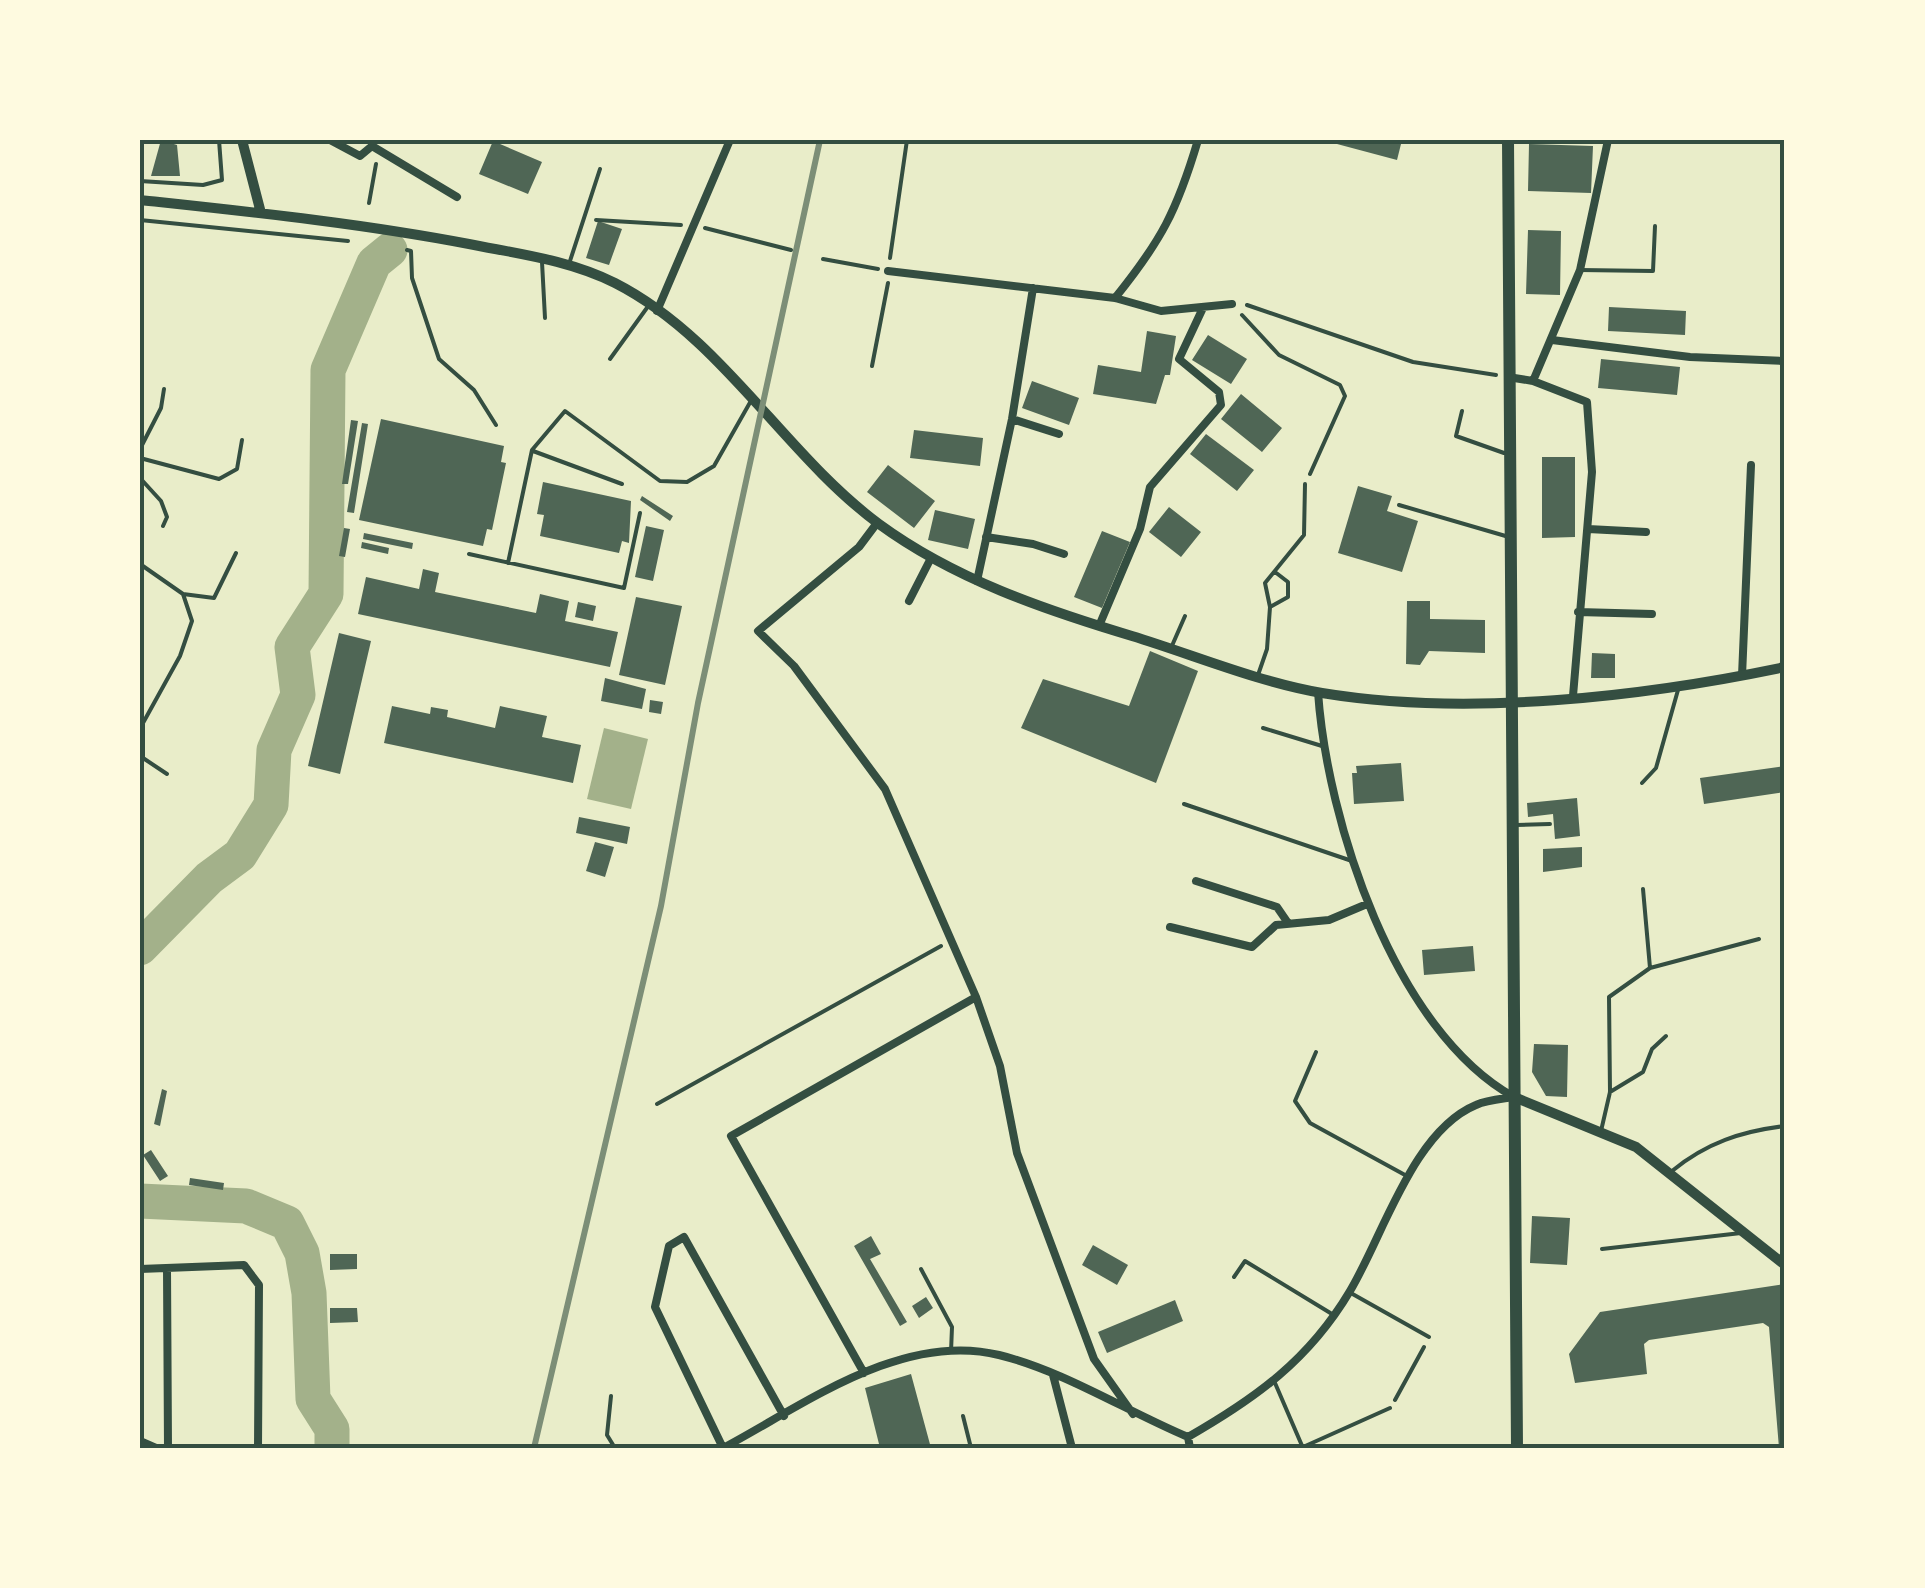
<svg xmlns="http://www.w3.org/2000/svg" width="1925" height="1588" font-family="'Space Grotesk',sans-serif">
	<style>
		.water { fill: #a3b18a }
		.lines { fill: none; stroke-linecap: round; stroke-linejoin: round }
		.river { stroke: #a3b18a; stroke-width: 35 }
		.building { fill: #4f6655 }
		.path { stroke: #344e41; stroke-width: 4 }
		.service { stroke: #344e41; stroke-width: 4 }
		.minor { stroke: #344e41; stroke-width: 8 }
		.tertiary { stroke: #344e41; stroke-width: 10 }
		.primary { stroke: #344e41; stroke-width: 12 }
		.rail { stroke: #7c8e77; stroke-width: 6 }
		.neatline { fill: none; stroke: #344e41; stroke-width: 4 }
	</style>
	<rect width="100%" height="100%" fill="#e9edc9"/>
	<path class="water" d="M604 728 648 739 631 809 587 799Z"/>
	<g class="lines">
		<path class="river" d="M140 948 209 878 240 855 271 805 274 750 298 695 292 647 326 594 328 370 374 263 390 250
			M140 1201 246 1206 287 1223 302 1253 309 1293 313 1399 332 1429V1448"/>
	</g>
	<path class="building" d="M161 140 177 145 180 176H151Z
		M1322 140H1402L1397 160Z
		M493 141 542 162 528 194 479 174Z
		M1529 144 1593 146 1591 193 1528 191Z
		M598 221 622 229 609 265 586 258Z
		M1528 230 1561 231 1560 295 1526 294Z
		M1609 307 1686 311 1685 335 1608 331Z
		M1147 331 1176 336 1170 375H1165L1156 404 1093 394 1098 365 1141 372Z
		M1208 335 1247 359 1231 384 1192 360Z
		M1601 359 1680 367 1677 395 1598 388Z
		M1032 381 1079 398 1069 425 1022 408Z
		M1241 394 1282 428 1262 452 1221 419Z
		M381 419 504 446 501 462 506 463 492 530 487 529 483 546 359 520Z
		M351 420 358 421 348 484H342Z
		M362 423 368 424 354 513 347 512Z
		M914 430 983 438 980 466 910 458Z
		M1206 434 1254 470 1237 491 1190 454Z
		M1542 457H1575V537L1542 538Z
		M888 465 935 501 914 528 867 492Z
		M543 482 631 501 629 543 622 541 619 553 540 536 544 515 537 514Z
		M1358 486 1392 496 1387 511 1418 521 1402 572 1338 553Z
		M642 496 673 516 670 521 640 500Z
		M1169 507 1201 532 1181 557 1149 532Z
		M935 510 975 519 968 549 928 540Z
		M646 526 664 530 653 581 635 577Z
		M344 528 350 529 345 557 339 556Z
		M1102 531 1130 542 1102 608 1074 597Z
		M364 533 413 543 412 549 363 539Z
		M362 542 389 548 388 554 361 548Z
		M423 569 439 573 435 592 536 613 540 594 569 601 565 621 618 632 610 667 358 614 366 577 419 589Z
		M636 597 682 606 665 685 619 675Z
		M1407 601H1430V619L1485 620V653L1429 651 1420 665 1406 664Z
		M578 602 596 606 593 621 575 617Z
		M339 633 371 641 340 774 308 766Z
		M1150 651 1198 671 1156 783 1021 728 1043 679 1129 706Z
		M1592 653 1615 654V678H1591Z
		M605 678 646 689 642 709 601 701Z
		M650 700 663 702 661 714 649 712Z
		M392 706 430 714 431 707 448 710 447 717 495 728 500 706 547 716 542 737 581 745 573 783 384 743Z
		M1401 763 1404 801 1354 804 1352 773H1357L1356 766Z
		M1785 766V792L1704 804 1700 778Z
		M1577 798 1580 836 1555 839 1553 814 1528 817 1527 803Z
		M579 817 630 827 627 844 576 833Z
		M595 842 614 847 605 877 586 871Z
		M1582 847V867L1543 872V849Z
		M1473 946 1475 971 1424 975 1422 950Z
		M1534 1044 1568 1045 1567 1097 1546 1096 1532 1072Z
		M162 1089 167 1091 160 1126 154 1124Z
		M151 1150 168 1176 160 1181 143 1155Z
		M190 1178 224 1183 223 1190 189 1185Z
		M1532 1216 1570 1218 1567 1265 1530 1263Z
		M871 1236 881 1254 870 1259 907 1322 900 1326 854 1246Z
		M1093 1245 1128 1265 1117 1285 1082 1265Z
		M330 1254H357V1269L330 1270Z
		M1785 1284V1448H1779L1769 1327 1763 1323 1649 1340 1644 1344 1647 1374 1575 1383 1569 1354 1600 1312Z
		M926 1297 933 1308 919 1318 912 1306Z
		M1175 1300 1183 1321 1107 1353 1098 1332Z
		M330 1308H357L358 1322 330 1323Z
		M911 1374 931 1448H880L865 1388Z"/>
	<g class="lines">
		<path class="path" d="M140 181 203 185 222 180 219 140
			M369 203 376 164
			M140 220 348 241
			M596 220 681 225
			M705 228 791 250
			M407 250 411 251 412 278 439 359 474 390 496 425
			M890 258 907 140
			M823 259 878 269
			M1247 305 1413 362 1496 375
			M1242 315 1279 355 1340 385 1345 396 1310 474
			M872 366 888 283
			M657 1104 941 946
			M1395 1400 1424 1347"/>
		<path class="service" d="M542 262 545 318
			M569 264 600 169
			M1580 270 1653 271 1655 226
			M610 359 649 305
			M1462 411 1456 436 1504 453
			M140 449 161 408 164 389
			M533 451 622 484
			M140 458 219 479 237 469 242 440
			M140 478 161 501 167 517 163 526
			M1399 505 1509 537
			M469 554 624 588 640 513
			M508 563 532 450 565 411 660 481 687 482 714 466 752 399
			M140 564 183 594 192 621 180 656 143 723V758L167 774
			M183 594 214 598 236 553
			M1270 607 1288 597V582L1275 572
			M1171 648 1185 616
			M1258 675 1267 649 1270 607 1265 583 1304 535 1305 484
			M1263 728 1322 746
			M1642 783 1656 768 1678 690
			M1184 804 1352 861
			M1516 825 1550 824
			M1643 889 1650 968
			M1316 1052 1295 1101 1310 1123 1405 1175
			M1610 1092 1643 1072 1652 1049 1666 1036
			M1601 1131 1610 1092 1609 997 1650 968 1759 939
			M1672 1171C1706 1143 1742 1131 1785 1126
			M1602 1249 1741 1233
			M921 1269 952 1327 951 1352
			M1234 1277 1245 1261 1332 1314
			M1349 1292 1429 1337
			M1275 1383 1303 1448
			M611 1396 607 1435 615 1448
			M963 1416 971 1448
			M1303 1447 1390 1408"/>
		<path class="minor" d="M330 140 360 156 372 146 371 140
			M372 146 457 197
			M888 271 1115 298 1161 311 1232 304
			M1115 298C1161 241 1177 211 1198 140
			M657 311 730 140
			M1552 340 1690 357 1785 361
			M1508 377 1533 381 1587 402 1592 472 1573 696
			M1533 381 1580 270 1608 140
			M1012 419 1059 434
			M877 523 859 547 758 631 794 666 885 789 976 997 1000 1066 1017 1153 1094 1359 1133 1414
			M1588 529 1646 532
			M986 537 1033 544 1064 554
			M977 581 1012 419 1033 288
			M909 601 931 558
			M1578 612 1652 614
			M1099 626 1140 529 1150 487 1221 405 1219 392 1179 359 1202 310
			M1742 676 1751 465
			M1318 692C1327 821 1394 1030 1514 1097
			M1196 881 1277 907 1288 923
			M1170 927 1252 947 1276 925 1329 920 1367 904
			M167 1268 168 1448
			M140 1269 244 1265 259 1285 258 1448
			M864 1373 731 1136 976 997
			M1053 1375 1072 1448
			M140 1441 156 1448
			M723 1448C804 1405 902 1331 999 1355 1064 1371 1126 1411 1188 1437
			M723 1448 655 1307 669 1246 684 1237 784 1416
			M1190 1448 1188 1437C1256 1398 1309 1360 1350 1291 1383 1236 1413 1131 1476 1105 1487 1100 1502 1099 1514 1097"/>
		<path class="tertiary" d="M242 140 261 213
			M140 200C251 212 359 223 469 244 519 254 569 260 615 283 723 338 784 454 879 524 954 579 1045 610 1132 636 1194 655 1258 682 1322 693 1467 717 1642 697 1785 667
			M1514 1097 1636 1147 1785 1265"/>
		<path class="primary" d="M1508 140 1517 1448"/>
		<path class="rail" d="M534 1448 661 906 698 703 820 140"/>
	</g>
	<rect width="1925" height="1588" fill="none" stroke="#fefae0" stroke-width="285"/>
	<rect x="142" y="142" width="1640" height="1304" class="neatline"/>
</svg>
